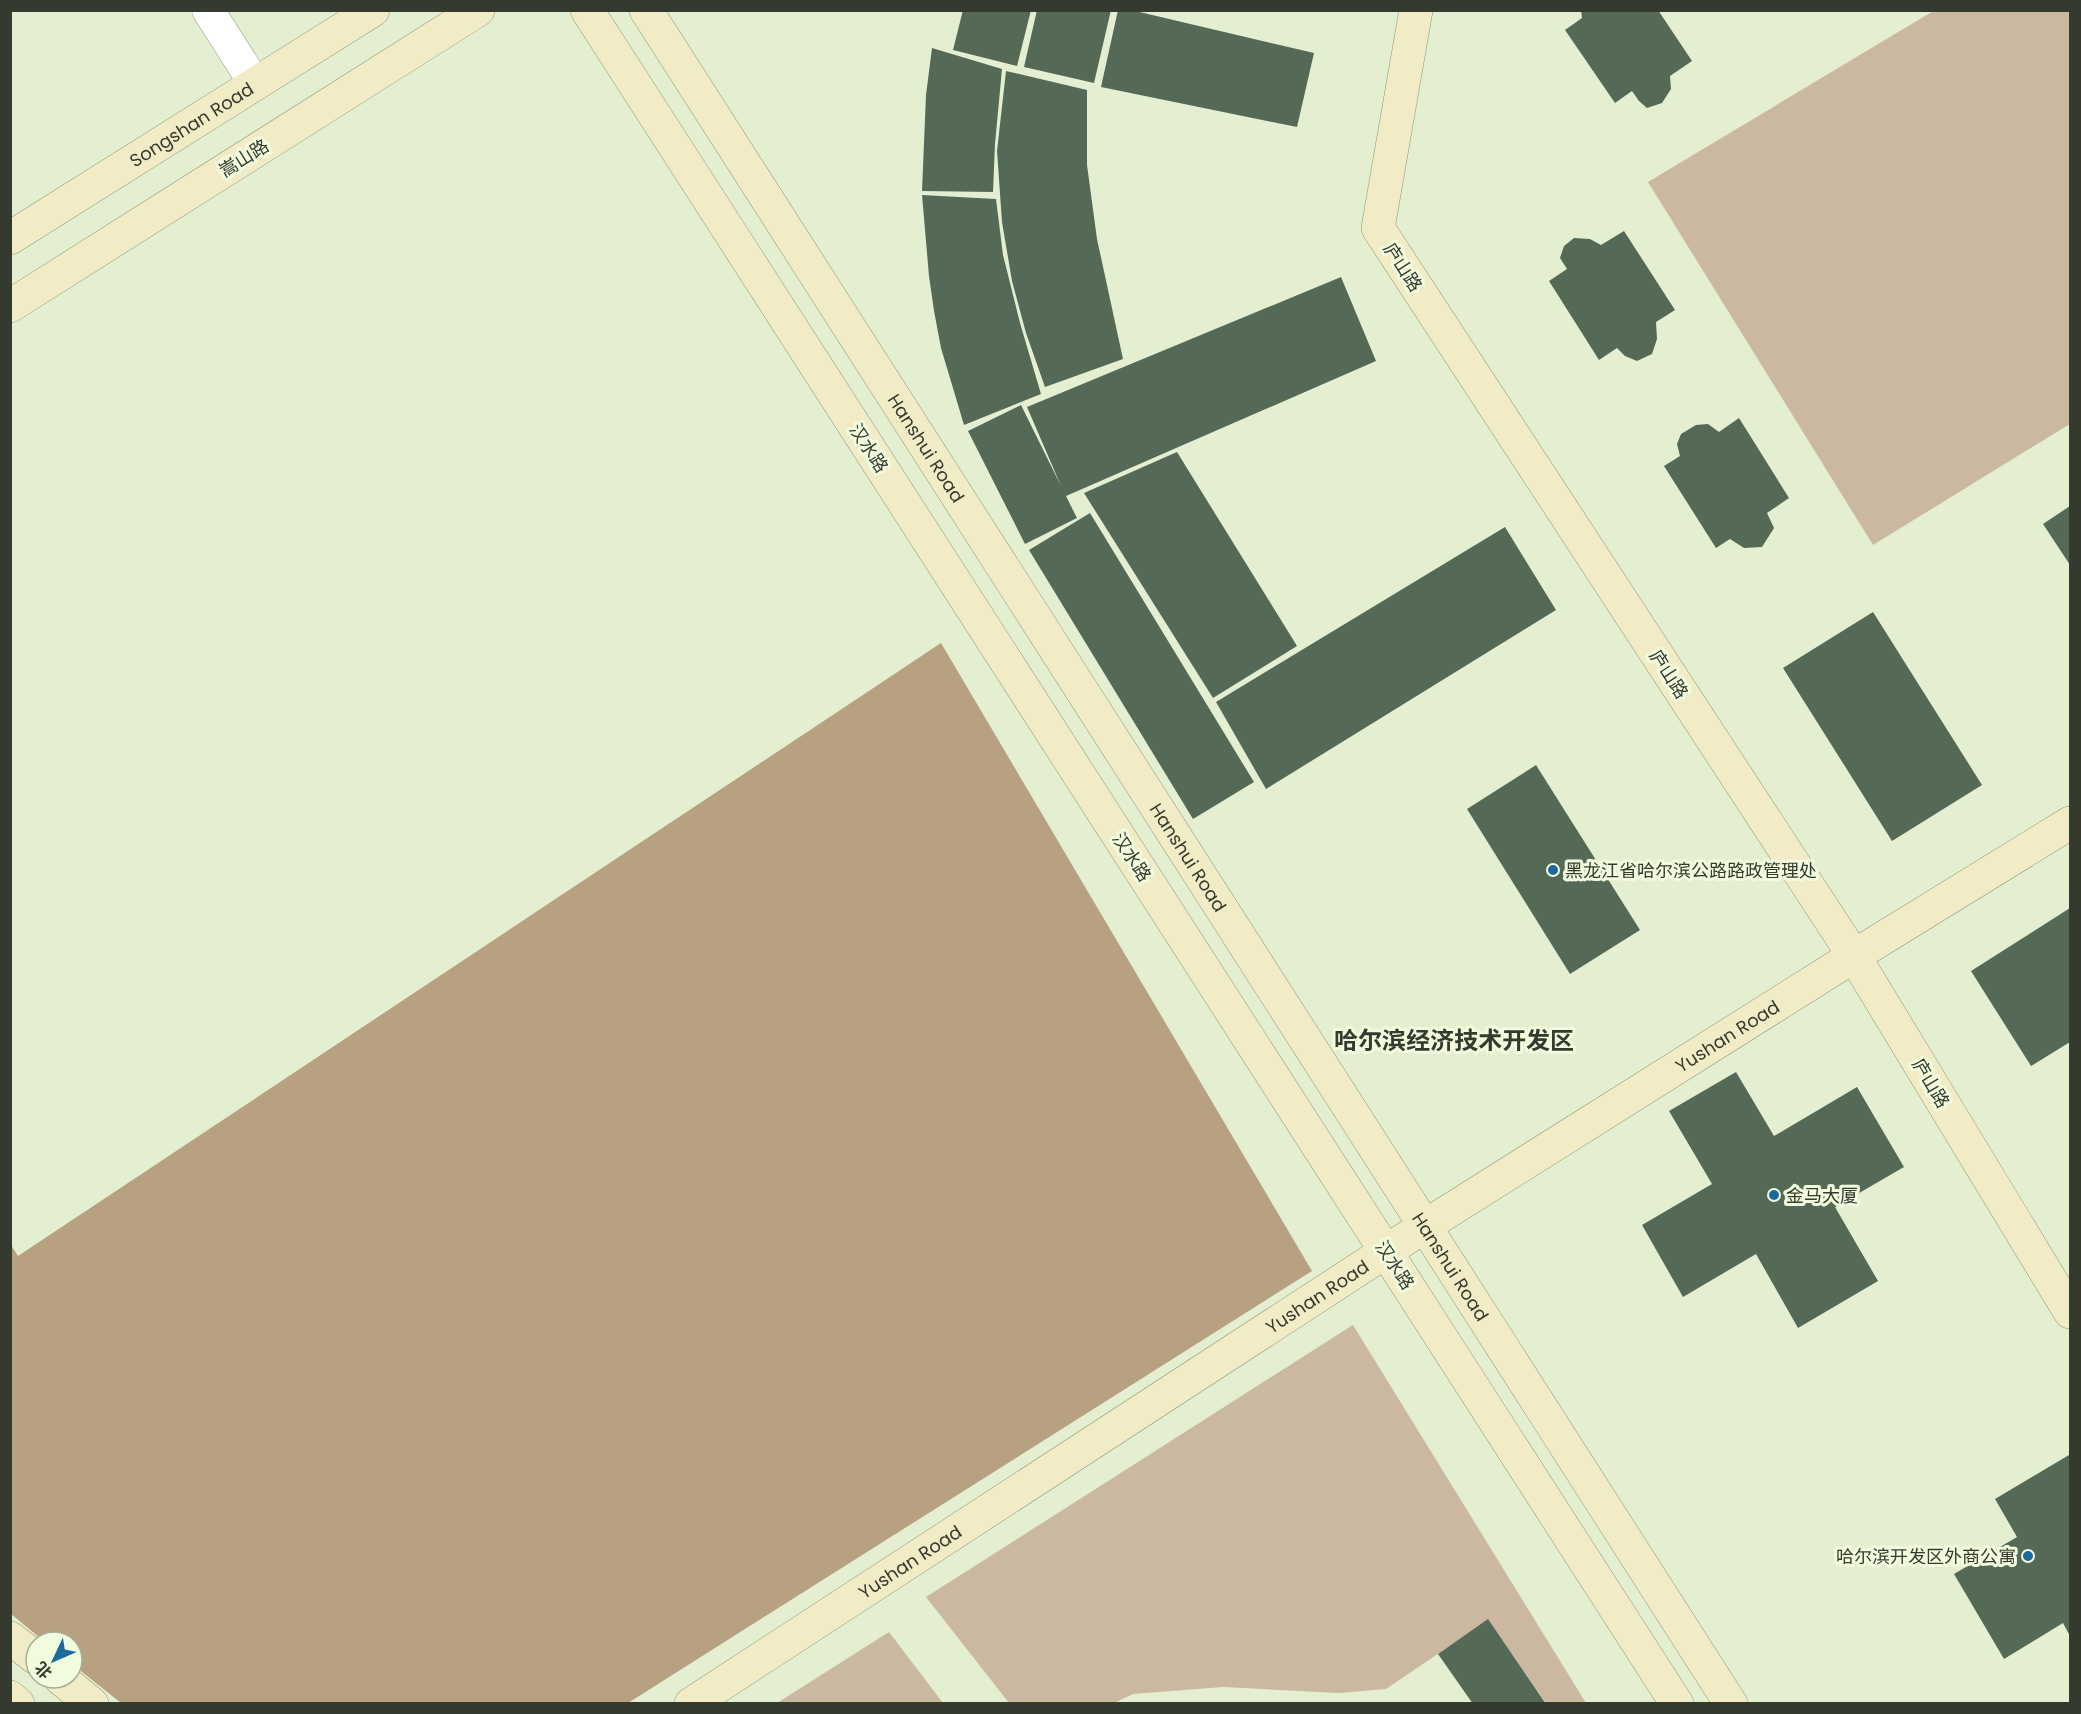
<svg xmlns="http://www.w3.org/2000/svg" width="2081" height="1714" font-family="Poppins,'Noto Sans SC',sans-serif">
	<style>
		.green { fill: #cab9a0 }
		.forest { fill: #b7a181 }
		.building { fill: #546a56 }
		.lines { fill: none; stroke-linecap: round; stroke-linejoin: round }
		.street-casing { stroke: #8e987d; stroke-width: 33 }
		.secondary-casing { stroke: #8e987d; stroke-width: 34 }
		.street { stroke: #fff; stroke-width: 32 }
		.secondary { stroke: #f2ecc6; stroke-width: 33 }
		.poi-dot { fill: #1d699c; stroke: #f1fcdf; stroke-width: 2 }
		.labels { text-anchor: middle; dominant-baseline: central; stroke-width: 6; stroke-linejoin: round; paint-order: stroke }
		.street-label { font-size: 18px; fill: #353a2e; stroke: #f1fcdf }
		.poi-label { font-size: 18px; fill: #353a2e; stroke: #f1fcdf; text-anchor: start }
		.district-label { font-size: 24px; font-weight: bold; fill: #353a2e; stroke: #f1fcdf }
	</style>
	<rect width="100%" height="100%" fill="#e4efd2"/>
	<path class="green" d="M1935 10 2070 11V424L1873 545 1648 182Z
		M1353 1325 1586 1703H1546L1488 1620 1386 1689 1339 1693 1223 1687 1133 1694 1114 1703H1009L926 1597Z
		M889 1632 943 1703H777Z"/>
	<path class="forest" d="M941 643 1312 1271 628 1703H121L72 1664V1642H45L11 1614V1245L18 1256Z"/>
	<path class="building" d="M963 10H1031L1017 66 953 50Z
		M1037 10H1111L1094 83 1024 67Z
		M1118 10H1131L1314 53 1297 127 1101 87Z
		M1581 10H1658L1692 61 1670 76 1671 89 1662 103 1647 108 1639 101 1632 91 1615 103 1565 30 1582 18Z
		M932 48 1002 69 995 144 993 192 922 191 926 95Z
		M1006 71 1087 90V165L1097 239 1123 359 1045 387 1026 333 1012 281 1002 222 997 151Z
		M922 195 996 199 1003 255 1020 323 1041 394 964 425 941 348 934 311 929 276Z
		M1624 231 1675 310 1656 322 1657 339 1652 354 1637 361 1625 356 1617 348 1599 360 1549 281 1567 269 1560 258 1564 246 1574 238 1590 239 1601 245Z
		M1341 277 1376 361 1066 496 1077 518 1025 544 968 431 1021 405 1061 486 1027 407Z
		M1739 418 1789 498 1767 513 1774 528 1762 547 1744 548 1730 539 1716 548 1664 466 1680 456 1677 444 1681 434 1696 425 1708 424 1719 432Z
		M1177 452 1297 646 1213 698 1084 493Z
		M2070 506V565L2043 524Z
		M1090 513 1254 782 1193 819 1029 550Z
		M1505 527 1556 610 1266 789 1216 702Z
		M1873 612 1982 785 1892 841 1783 668Z
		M1536 765 1640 930 1570 974 1467 809Z
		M2070 908V1042L2031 1066 1971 971Z
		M1736 1072 1774 1136 1857 1087 1904 1167 1835 1207 1878 1281 1798 1328 1756 1254 1683 1297 1642 1225 1712 1184 1669 1111Z
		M2069 1455 2070 1457V1636L2063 1623 2004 1659 1954 1574 2017 1537 1995 1499Z
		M1488 1619 1546 1704H1473L1438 1654Z"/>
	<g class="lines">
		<defs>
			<path id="street" d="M208 10 255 84"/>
			<g id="secondary">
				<path d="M587 10 1677 1704"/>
				<path id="s1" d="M646 10 1731 1704"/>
				<path d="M1416 10 1378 228 1854 956 2070 1312"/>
				<path id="s2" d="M10 238 373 10"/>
				<path d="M10 306 478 10"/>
				<path d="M10 1638 36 1658"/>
				<path d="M60 1678 92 1704"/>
				<path d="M10 1697 18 1704"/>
				<path id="s3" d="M691 1704 1425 1226 1854 956 2070 823"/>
			</g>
		</defs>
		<use href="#street" class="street-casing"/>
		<use href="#secondary" class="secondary-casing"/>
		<use href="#street" class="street"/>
		<use href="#secondary" class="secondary"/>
	</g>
	<g class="poi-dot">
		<circle cx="1553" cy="870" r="6"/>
		<circle cx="1774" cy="1195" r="6"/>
		<circle cx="2028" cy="1556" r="6"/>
	</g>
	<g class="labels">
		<g class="street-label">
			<text stroke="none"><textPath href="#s2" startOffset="214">Songshan Road</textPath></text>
			<text transform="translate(244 158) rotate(-32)">嵩山路</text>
			<text transform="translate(1403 267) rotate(57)">庐山路</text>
			<text transform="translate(869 448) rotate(57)">汉水路</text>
			<text stroke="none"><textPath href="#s1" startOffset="520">Hanshui Road</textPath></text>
			<text transform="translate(1669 674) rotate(57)">庐山路</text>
			<text transform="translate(1132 857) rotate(57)">汉水路</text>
			<text stroke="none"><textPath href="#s1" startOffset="1006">Hanshui Road</textPath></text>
			<text stroke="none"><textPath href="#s3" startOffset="1233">Yushan Road</textPath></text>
			<text transform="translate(1931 1083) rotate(59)">庐山路</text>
			<text transform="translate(1395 1265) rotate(57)">汉水路</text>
			<text stroke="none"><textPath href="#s1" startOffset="1492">Hanshui Road</textPath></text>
			<text stroke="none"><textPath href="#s3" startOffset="747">Yushan Road</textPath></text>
			<text stroke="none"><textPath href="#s3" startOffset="261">Yushan Road</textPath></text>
		</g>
		<g class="poi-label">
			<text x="1565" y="870">黑龙江省哈尔滨公路路政管理处</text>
			<text x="1786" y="1195">金马大厦</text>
			<text x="2016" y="1556" text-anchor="end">哈尔滨开发区外商公寓</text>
		</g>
		<g class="district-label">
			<text x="1454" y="1040">哈尔滨经济技术开发区</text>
		</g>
	</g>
	<rect width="2081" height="1714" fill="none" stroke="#353a2e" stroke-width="24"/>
	<g transform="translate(54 1660) rotate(226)"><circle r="28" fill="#f1fcdf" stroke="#a6ae98" stroke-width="1.5"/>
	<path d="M0-4.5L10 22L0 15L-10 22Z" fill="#1d699c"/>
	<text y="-9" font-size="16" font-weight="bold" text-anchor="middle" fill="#353a2e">北</text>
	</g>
</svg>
